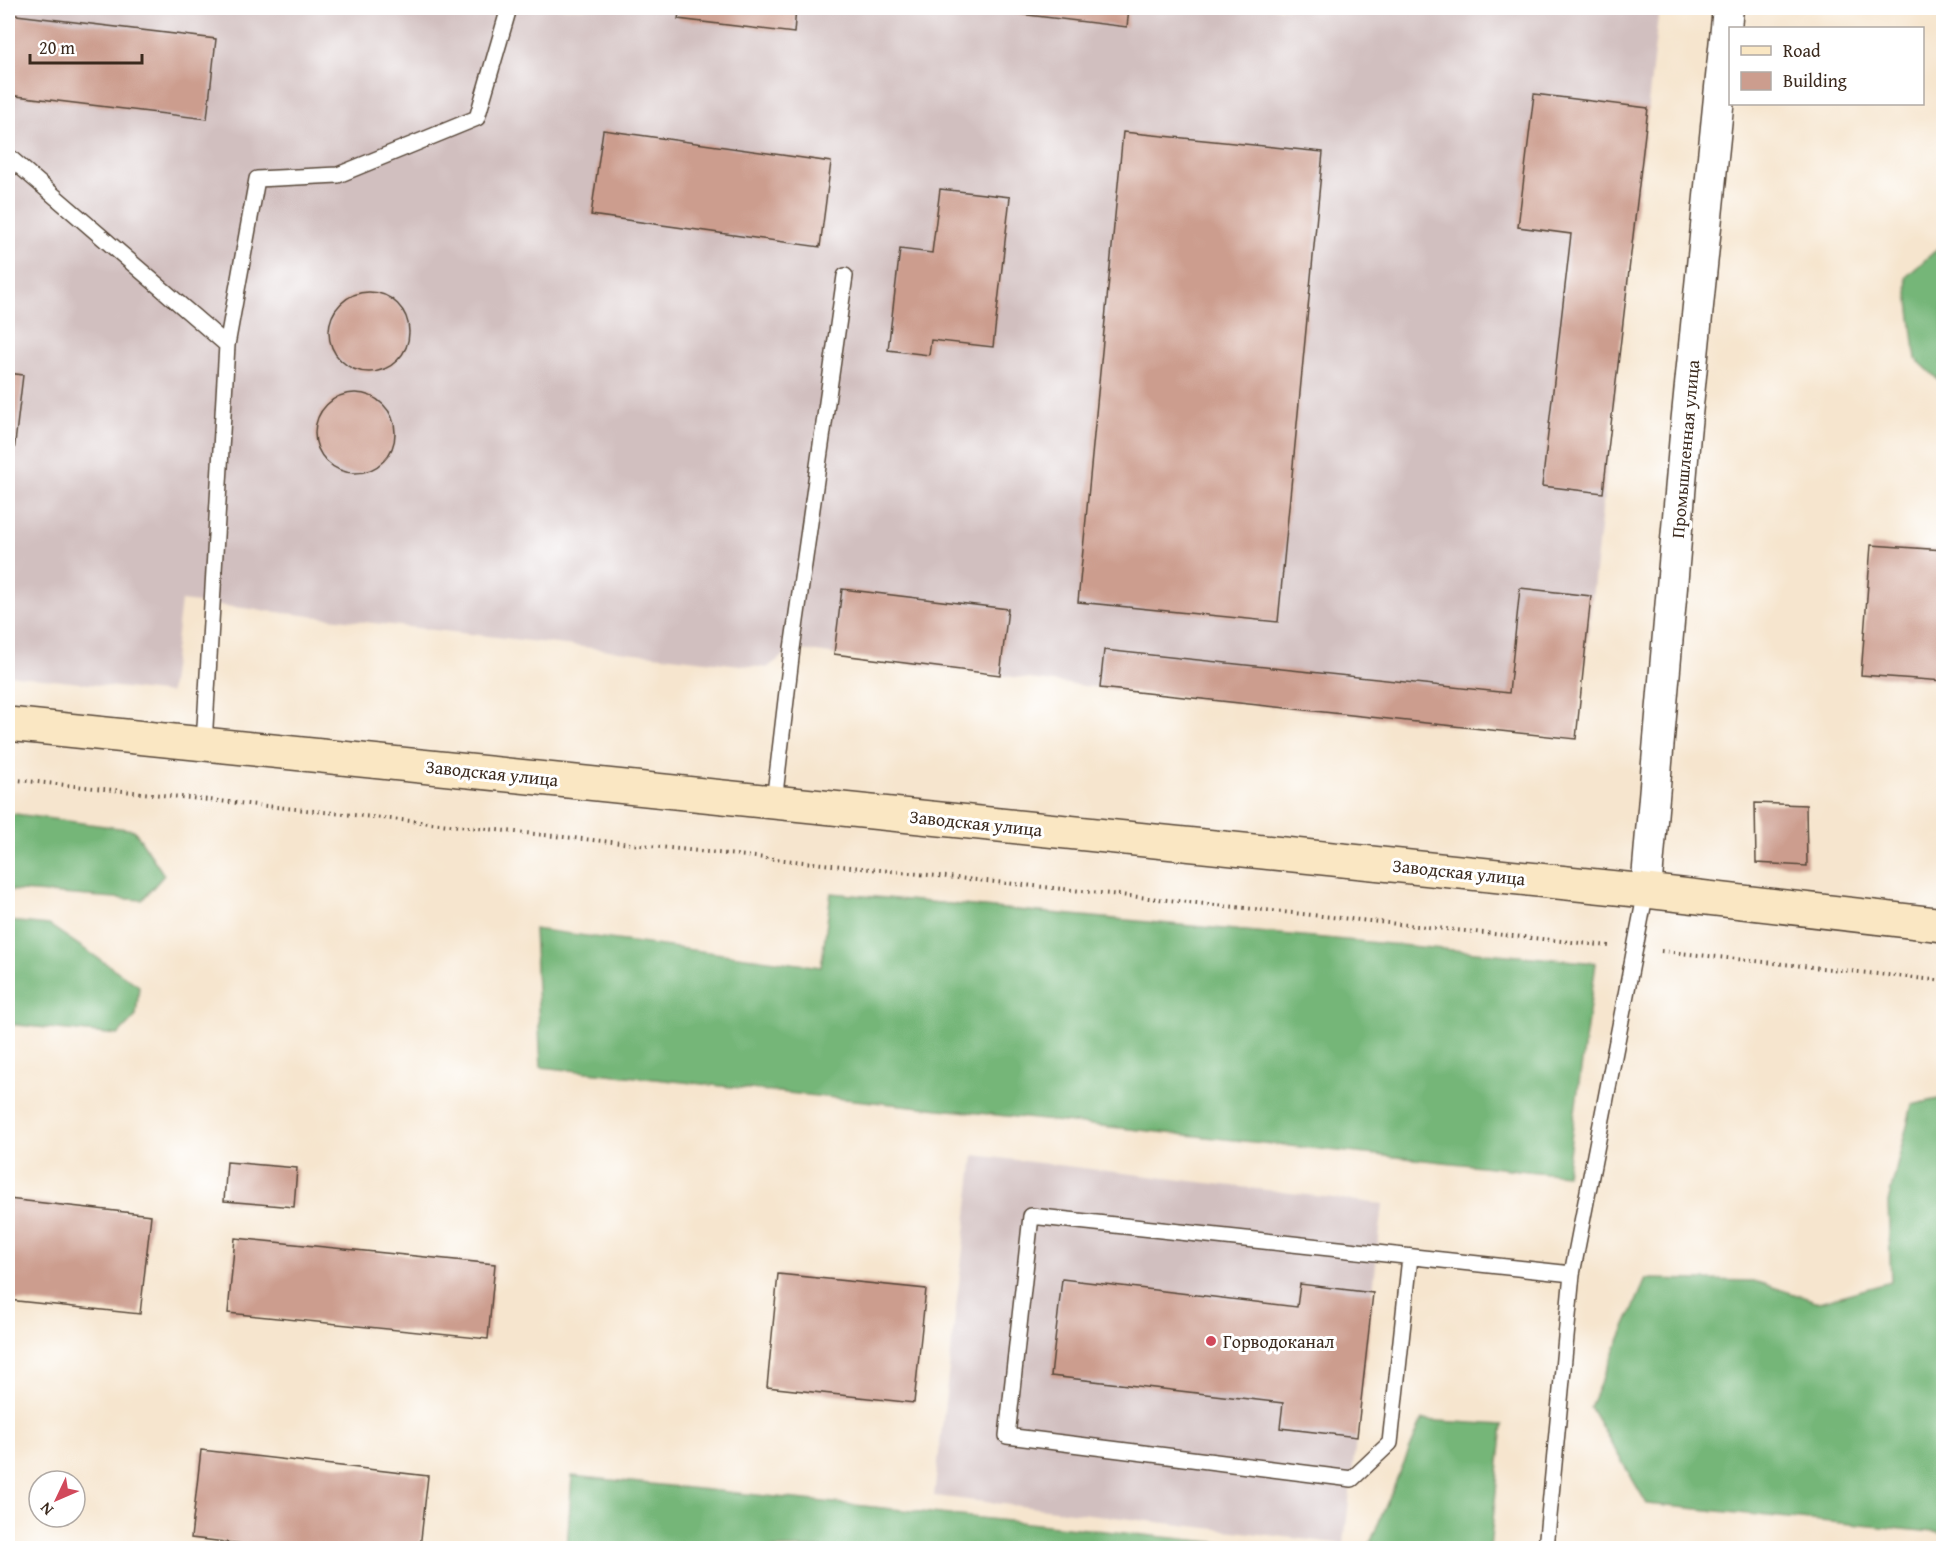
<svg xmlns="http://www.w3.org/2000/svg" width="1951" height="1556" font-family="'Gentium Book Plus',serif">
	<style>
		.industrial { fill: #d1bfbf }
		.forest { fill: #75b678; stroke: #58704b; stroke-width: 1.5 }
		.building { fill: #cc9d8e }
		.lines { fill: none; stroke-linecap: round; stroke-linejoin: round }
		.lane-casing { stroke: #574638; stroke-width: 18 }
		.street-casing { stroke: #574638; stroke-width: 33 }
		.secondary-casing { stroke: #574638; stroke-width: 36 }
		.path { stroke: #574638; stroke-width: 4; stroke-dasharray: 1.5 4.5; stroke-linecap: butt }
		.lane { stroke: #fff; stroke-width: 15 }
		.street { stroke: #fff; stroke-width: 30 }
		.secondary { stroke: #fae7c3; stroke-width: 33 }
		.poi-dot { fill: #d1495b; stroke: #fff; stroke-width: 2 }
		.labels { text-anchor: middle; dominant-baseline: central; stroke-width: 6; stroke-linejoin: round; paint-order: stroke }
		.street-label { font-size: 18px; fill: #3b2a1e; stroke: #fff }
		.poi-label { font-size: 18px; fill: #3b2a1e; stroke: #fff; text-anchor: start }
	</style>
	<rect width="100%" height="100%" fill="#fff"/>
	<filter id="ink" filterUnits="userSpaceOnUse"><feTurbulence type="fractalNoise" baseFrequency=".0167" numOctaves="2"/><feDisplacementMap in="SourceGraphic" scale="12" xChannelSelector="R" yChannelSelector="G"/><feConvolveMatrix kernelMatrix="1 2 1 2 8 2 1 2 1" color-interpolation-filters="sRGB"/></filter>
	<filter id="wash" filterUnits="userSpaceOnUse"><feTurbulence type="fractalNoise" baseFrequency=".008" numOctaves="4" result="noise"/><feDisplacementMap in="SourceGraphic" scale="24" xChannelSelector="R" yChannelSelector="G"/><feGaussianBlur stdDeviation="1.35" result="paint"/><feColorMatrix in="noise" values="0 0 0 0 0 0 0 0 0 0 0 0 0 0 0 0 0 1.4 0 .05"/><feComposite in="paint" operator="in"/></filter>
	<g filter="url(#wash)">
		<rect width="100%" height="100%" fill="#f6e5ce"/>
		<path class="industrial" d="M8 8H1659L1576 739 1100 688 792 649 767 668 181 601 170 693 8 675Z
			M974 1155 1383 1204 1344 1544 934 1496Z"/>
		<path class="forest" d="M1943 244V384L1916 359 1906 277Z
			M8 813 134 830 164 875 142 900 8 890Z
			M831 893 1596 963 1566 1175 541 1067 534 929 821 967Z
			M8 921 49 925 139 986 136 1016 118 1035 8 1024Z
			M1943 1098V1533L1647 1504 1590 1407 1646 1279 1754 1281 1819 1302 1891 1282 1888 1202 1912 1105Z
			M1422 1420 1503 1425 1490 1548H1368Z
			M572 1476 1269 1548H567Z"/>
		<g id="blocks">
			<path class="building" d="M680 8H796L794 33 678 19Z
				M977 8H1129L1127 27 977 9Z
				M8 14 216 39 207 119 8 95Z
				M1534 94 1648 108 1603 493 1542 486 1571 234 1518 227Z
				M603 130 831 162 820 247 591 215Z
				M1123 132 1323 152 1278 622 1078 602Z
				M940 189 1010 197 993 347 931 340 929 355 888 350 900 249 932 253Z
				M329 332a40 40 0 1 1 80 0a40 40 0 1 1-80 0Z
				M8 373 23 375 9 494H8Z
				M315 433a40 40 0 1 1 80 0a40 40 0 1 1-80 0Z
				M1871 545 1944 550V681L1861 675Z
				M1520 588 1591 596 1576 739 1100 688 1104 650 1509 693Z
				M842 589 1008 609 1000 675 834 654Z
				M1755 803 1806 805 1807 866 1756 863Z
				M227 1162 297 1168 294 1207 224 1201Z
				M8 1199 151 1215 140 1314 8 1300Z
				M235 1238 495 1264 488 1339 228 1313Z
				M778 1274 926 1289 914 1403 767 1387Z
				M1062 1279 1297 1307 1300 1284 1373 1293 1357 1437 1280 1428 1283 1403 1051 1376Z
				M201 1450 428 1476 420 1548H279L191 1538Z"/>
		</g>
	</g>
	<g filter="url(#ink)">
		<use href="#blocks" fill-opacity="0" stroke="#574638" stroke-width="1.5"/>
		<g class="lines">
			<defs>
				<path id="lane" d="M8 156 227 345
					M204 744 227 345 257 179 338 175 477 118 509 8
					M774 802 792 649 845 276
					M1410 1257 1390 1443 1352 1479 1007 1436 1031 1216 1572 1274
					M1546 1548 1572 1274 1646 891"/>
				<path id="street" d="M1646 891 1685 435 1728 8"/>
				<path id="secondary" d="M8 724 1646 891 1944 925"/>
			</defs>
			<use href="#lane" class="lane-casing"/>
			<use href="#street" class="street-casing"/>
			<use href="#secondary" class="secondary-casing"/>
			<path class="path" d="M8 779 1609 946
				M1661 951 1944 981"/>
			<use href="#lane" class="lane"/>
			<use href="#street" class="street"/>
			<use href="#secondary" class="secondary"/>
		</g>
	</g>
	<circle class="poi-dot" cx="1211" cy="1341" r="6"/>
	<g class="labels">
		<g class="street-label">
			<text transform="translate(1685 449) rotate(-85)">Промышленная улица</text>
			<text transform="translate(492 773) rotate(6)">Заводская улица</text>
			<text transform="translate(976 823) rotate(6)">Заводская улица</text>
			<text transform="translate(1459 872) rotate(6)">Заводская улица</text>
		</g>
		<g class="poi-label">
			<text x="1223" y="1341">Горводоканал</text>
		</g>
	</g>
	<rect width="1951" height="1556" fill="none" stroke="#fff" stroke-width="30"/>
	<rect x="1729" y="27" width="195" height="78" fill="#ffffff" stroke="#b1aaa5" stroke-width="1.5"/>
	<rect x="1741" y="46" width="30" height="9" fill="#fae7c3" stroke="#b1aaa5" stroke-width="1.5"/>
	<text x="1783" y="57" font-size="18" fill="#3b2a1e">Road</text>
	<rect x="1741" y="72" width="30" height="18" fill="#cc9d8e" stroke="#b1aaa5" stroke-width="1.5"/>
	<text x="1783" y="87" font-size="18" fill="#3b2a1e">Building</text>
	<g transform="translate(57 1499) rotate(226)"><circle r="28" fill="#ffffff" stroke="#b1aaa5" stroke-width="1.5"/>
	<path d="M0-4.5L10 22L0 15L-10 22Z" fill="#d1495b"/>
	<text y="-9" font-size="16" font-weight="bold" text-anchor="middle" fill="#3b2a1e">N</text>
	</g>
	<path d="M30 54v9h112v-9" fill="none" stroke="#3b2a1e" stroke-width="3"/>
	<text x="39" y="54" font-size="18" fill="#3b2a1e" stroke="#ffffff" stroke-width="4.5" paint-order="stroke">20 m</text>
</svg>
